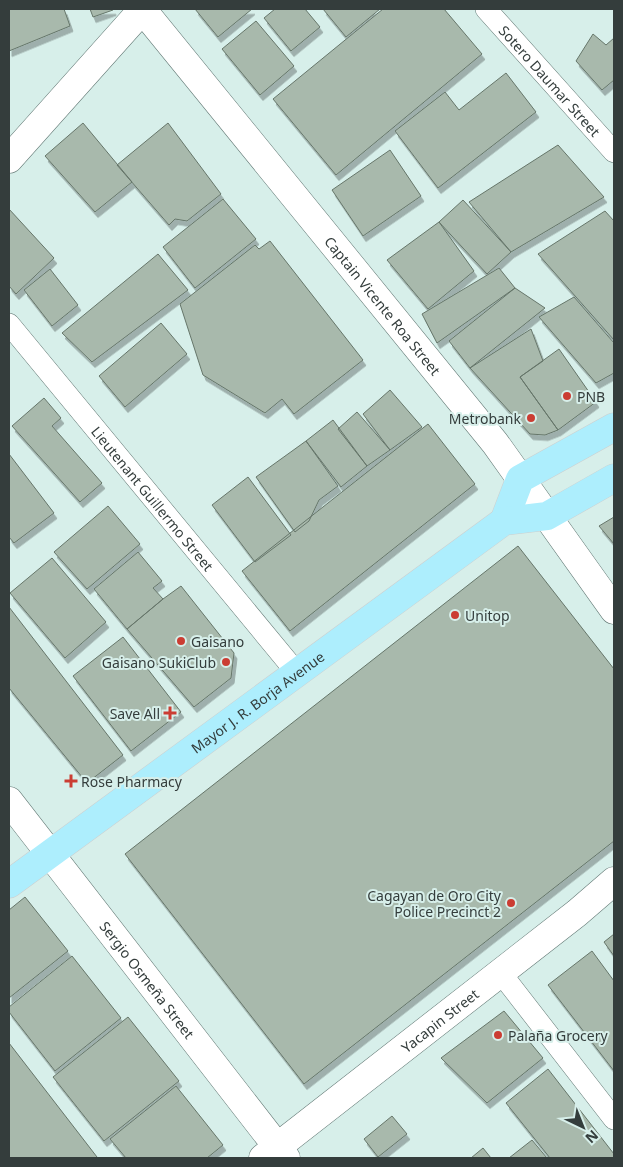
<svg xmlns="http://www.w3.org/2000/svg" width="623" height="1167" font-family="'Noto Sans',sans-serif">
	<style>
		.building { fill: #a8b9ac; stroke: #66766a; filter: url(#shadow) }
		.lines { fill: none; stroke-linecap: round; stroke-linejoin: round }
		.street-casing { stroke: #647a76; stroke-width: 22 }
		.secondary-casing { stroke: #647a76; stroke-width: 29 }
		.primary-casing { stroke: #ced0d0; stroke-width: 29 }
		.street { stroke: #fff; stroke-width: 21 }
		.secondary { stroke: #fff; stroke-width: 28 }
		.primary { stroke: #adeefd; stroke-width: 28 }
		.poi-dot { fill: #cb3d33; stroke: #d7efea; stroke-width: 2 }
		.labels { text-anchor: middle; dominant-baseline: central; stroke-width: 4; stroke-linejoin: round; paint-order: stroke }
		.street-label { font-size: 14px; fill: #343d3c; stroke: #d7efea }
		.poi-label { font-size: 14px; fill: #343d3c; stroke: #d7efea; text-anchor: start }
	</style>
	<defs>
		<filter id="shadow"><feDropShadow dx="3" dy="5.5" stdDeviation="0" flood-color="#0004"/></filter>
	</defs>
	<rect width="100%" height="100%" fill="#d7efea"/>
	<path class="building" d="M9 9H64L70 26 9 51Z
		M90 9H113V10L93 17Z
		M195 9H252L218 37Z
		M275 9H305L320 27 291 51 264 18Z
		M323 9H380L346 37Z
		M383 9H444L482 54 336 175 273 99Z
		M256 21 294 66 260 95 222 49Z
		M593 34 606 45 614 38V80L602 90 576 61Z
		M506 73 536 112 438 188 395 131 445 92 459 110Z
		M83 123 132 182 95 212 45 156Z
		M168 123 221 194 187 221 175 219 169 225 117 165Z
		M558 145 604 197 511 252 469 202Z
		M390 150 421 196 363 236 332 190Z
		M223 199 256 239 195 288 163 247Z
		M463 200 511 252 487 274 439 222Z
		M9 209 54 258 16 294 9 286Z
		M605 211 614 221V340L538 254Z
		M439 222 474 271 428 309 387 260Z
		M270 241 363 360 294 414 282 399 265 413 203 375 180 304 255 245 259 249Z
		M158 254 188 290 92 362 62 333Z
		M499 268 515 288 437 343 422 314Z
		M50 269 78 305 52 326 24 290Z
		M515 288 545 308 470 368 449 341Z
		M574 297 614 343V373L596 383 539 317Z
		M161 323 187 354 125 407 99 376Z
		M531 329 543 361 520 377 558 430 545 435 530 434 470 368Z
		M559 349 596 402 558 430 520 377Z
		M390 390 422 427 390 450 363 414Z
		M44 398 61 418 52 426 102 483 80 502 12 426Z
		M357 412 390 450 367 466 338 429Z
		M333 420 367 466 341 487 306 441Z
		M428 424 475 484 290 631 242 571Z
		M306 441 338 486 319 500 309 521 295 532 256 477Z
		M9 454 54 513 14 543 9 537Z
		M248 477 291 535 255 562 212 505Z
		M108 506 140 544 87 589 54 552Z
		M614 517V544L599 526Z
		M518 546 614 669V841L304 1084 125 854Z
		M138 552 162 581 153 588 163 599 127 629 94 589Z
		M52 558 106 622 65 658 10 593Z
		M181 586 234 653 231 678 194 707 127 629 163 599Z
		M9 607 123 755 87 783 9 688Z
		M123 637 181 712 131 751 73 676Z
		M25 897 68 951 9 998V910Z
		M614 934V956L604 942Z
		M592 951 614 981V1071L548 985Z
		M72 956 121 1018 55 1071 9 1012V1007Z
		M504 1011 543 1058 487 1103 441 1058Z
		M128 1017 179 1081 104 1141 53 1077Z
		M9 1043 97 1157 95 1158H9Z
		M548 1069 614 1154V1158H550L506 1103Z
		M176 1086 223 1145 207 1158H126L110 1139Z
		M392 1116 407 1134 378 1157 364 1139Z
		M532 1140 547 1158H509Z
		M483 1148 491 1158H471Z"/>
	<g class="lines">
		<defs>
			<g id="street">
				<path id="s1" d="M486 9 614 152"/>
				<path id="s2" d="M9 324 297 673"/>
				<path d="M500 972 614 1119"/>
			</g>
			<g id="secondary">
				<path id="s3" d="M142 9 495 443 614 610"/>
				<path d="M9 159 143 9"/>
				<path id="s4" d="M9 801 286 1158"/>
				<path id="s5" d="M263 1158 577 913 614 881"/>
			</g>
			<g id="primary">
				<path d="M504 521 520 479 614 427"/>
				<path id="s6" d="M9 884 504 521 547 516 614 478"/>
			</g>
		</defs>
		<use href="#street" class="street-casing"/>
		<use href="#secondary" class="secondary-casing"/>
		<use href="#primary" class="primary-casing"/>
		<use href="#street" class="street"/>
		<use href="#secondary" class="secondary"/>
		<use href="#primary" class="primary"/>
	</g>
	<g class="poi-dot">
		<circle cx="567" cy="396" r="5"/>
		<circle cx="531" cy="418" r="5"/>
		<circle cx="455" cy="615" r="5"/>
		<circle cx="181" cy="641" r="5"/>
		<circle cx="226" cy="662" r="5"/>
		<path d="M167.5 705.5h5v5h5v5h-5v5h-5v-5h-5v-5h5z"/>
		<path d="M68.5 773.5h5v5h5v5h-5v5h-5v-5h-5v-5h5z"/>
		<circle cx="511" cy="903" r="5"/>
		<circle cx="498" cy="1035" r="5"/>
	</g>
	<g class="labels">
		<g class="street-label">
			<text stroke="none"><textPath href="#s1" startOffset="96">Sotero Daumar Street</textPath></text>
			<text stroke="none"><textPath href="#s3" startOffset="382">Captain Vicente Roa Street</textPath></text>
			<text stroke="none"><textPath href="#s2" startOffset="226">Lieutenant Guillermo Street</textPath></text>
			<text stroke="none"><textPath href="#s6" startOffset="308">Mayor J. R. Borja Avenue</textPath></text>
			<text stroke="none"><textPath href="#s4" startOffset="226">Sergio Osmeña Street</textPath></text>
			<text stroke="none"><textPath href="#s5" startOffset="224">Yacapin Street</textPath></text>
		</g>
		<g class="poi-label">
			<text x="577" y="396">PNB</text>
			<text x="521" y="418" text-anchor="end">Metrobank</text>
			<text x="465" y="615">Unitop</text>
			<text x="191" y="641">Gaisano</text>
			<text x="216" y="662" text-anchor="end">Gaisano SukiClub</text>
			<text x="160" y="713" text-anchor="end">Save All</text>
			<text x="81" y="781">Rose Pharmacy</text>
			<text x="501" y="895" text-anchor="end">Cagayan de Oro City<tspan x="501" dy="16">Police Precinct 2</tspan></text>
			<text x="508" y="1035">Palaña Grocery</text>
		</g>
	</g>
	<rect width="623" height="1167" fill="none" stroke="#343d3c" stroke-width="20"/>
	<g transform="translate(583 1127) rotate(137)" stroke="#d7efea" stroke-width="4" paint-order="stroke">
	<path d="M0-4L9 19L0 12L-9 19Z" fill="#343d3c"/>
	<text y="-8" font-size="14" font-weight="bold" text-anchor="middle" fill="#343d3c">N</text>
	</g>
</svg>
